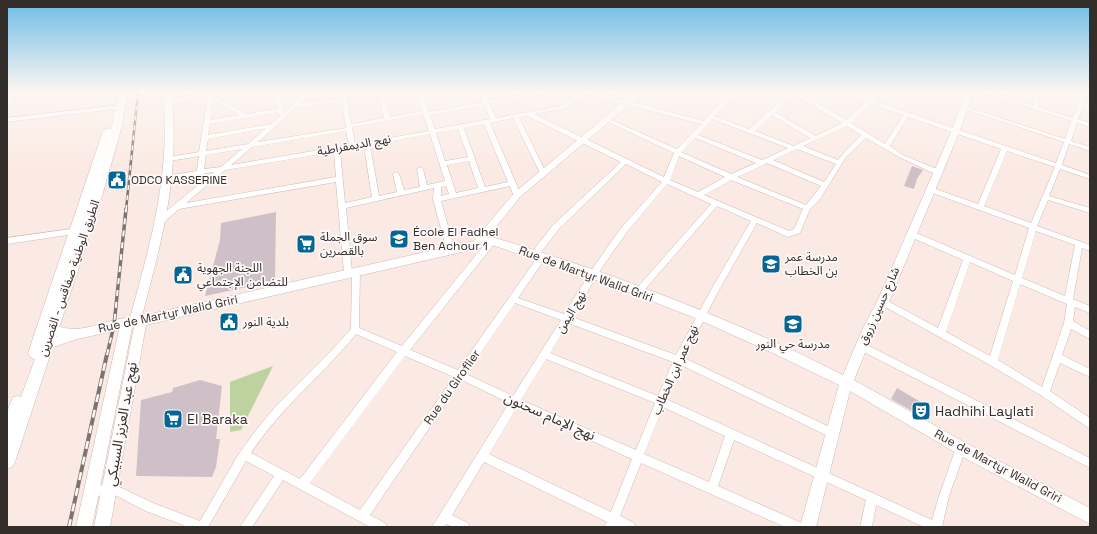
<svg xmlns="http://www.w3.org/2000/svg" width="1097" height="534" font-family="'Space Grotesk','Noto Sans Arabic',sans-serif">
	<style>
		.green { fill: #bcd3a0 }
		.building { fill: #cfbfc7 }
		.lines { fill: none; stroke-linecap: round; stroke-linejoin: round }
		.street-casing { stroke: #cbbab4; stroke-width: 1 }
		.secondary-casing { stroke: #cbbab4; stroke-width: 1 }
		.primary-casing { stroke: #cbbab4; stroke-width: 1 }
		.street { fill: #fff; fill-rule: evenodd }
		.secondary { fill: #fff; fill-rule: evenodd }
		.primary { fill: #fff; fill-rule: evenodd }
		.rail-far2-casing { stroke: #7d736f; stroke-width: 2.5 }
		.rail-far1-casing { stroke: #7d736f; stroke-width: 3.5 }
		.rail-casing { stroke: #7d736f; stroke-width: 4 }
		.rail-far2 { stroke: #fefaf9; stroke-width: 1.5; stroke-dasharray: 5; stroke-linecap: butt }
		.rail-far1 { stroke: #fefaf9; stroke-width: 2; stroke-dasharray: 6; stroke-linecap: butt }
		.rail { stroke: #fefaf9; stroke-width: 2.5; stroke-dasharray: 8; stroke-linecap: butt }
		.labels { text-anchor: middle; dominant-baseline: central; stroke-width: 3.5; stroke-linejoin: round; paint-order: stroke }
		.street-label { font-size: 12px; fill: #342e2b; stroke: #fefaf9 }
		.poi-label { font-size: 12px; fill: #342e2b; stroke: #fefaf9; text-anchor: start }
		.near-poi-label { font-size: 14px; fill: #342e2b; stroke: #fefaf9; text-anchor: start }
		.near-street-label { font-size: 14px; fill: #342e2b; stroke: #fefaf9 }
	</style>
	<rect width="100%" height="100%" fill="#fbeae3"/>
	<path class="green" d="M273 366 241 430 230 432V382Z"/>
	<path class="building" d="M912 166 923 170 917 179 914 189 904 186Z
		M276 212 275 281 205 296 220 240 221 223Z
		M200 380 222 386 216 439H220L216 467 212 477 136 476 141 400 172 392 173 388Z
		M897 388 931 408 926 419 891 399Z"/>
	<g class="lines">
		<defs>
			<path id="street" d="M12 92H18L9 105 7 106V99Z
				M205 92H218L214 94V96L247 114 277 109 273 92H279L284 112 306 92H313L301 103 341 98 340 92H346L351 124 384 118 378 92H384L390 117 422 111 416 92H422L423 94 445 92 424 97 429 112 483 102 479 92H485L489 101 535 92H550L490 104 496 118 562 106 580 92H594L704 121 730 92H737L715 116 749 129 790 92H799L846 120 866 102 840 92H850L869 99 876 92H883L874 101 1056 163 1064 142 962 108 963 107H967L1065 139 1071 121 982 92H992L1033 105 1035 92H1041L1038 107 1073 118 1082 92H1088L1084 103 1090 105V109L1083 107 1078 119 1090 123V127L1077 123 1071 141 1090 147V151L1069 144 1062 165 1090 175V179L1060 169 1049 196 1090 208V213L1048 200 1037 226 1090 245V251L1082 248 1073 299 1090 306V313L1075 307 1073 321 1090 331V339L1071 329 1062 355 1090 369V377L1060 363 1050 391 1090 418V429L1042 396 990 365 880 304 879 302 880 300H886L938 328 963 260 908 236 907 234 908 232H914L1015 275 1029 228 927 191 926 189 930 187 978 204 1001 149 908 117 890 146 903 155 939 170 940 172 939 174H935L899 157 866 138 846 157 820 199 810 209 800 233 788 237 757 223 718 292 684 358 836 430 837 433 836 436 832 438 828 436 681 365 666 399 932 520 939 496 956 448 957 445 961 443 965 445 966 448 949 496 942 527H924L876 505 872 527H860L866 500 734 440 718 486 802 523 804 527H785L641 463 620 516 634 523 636 527H604L607 522 484 462 452 515 468 523 470 527H453L446 524 444 527H432L509 403 462 380 370 515 385 523 387 527H370L283 480 252 527H240L274 476 246 461 208 527H188L146 511 111 493 90 498 86 497 85 493 86 489 111 483 153 503 200 521 238 455 256 430 276 406 331 351 351 329 352 273 348 276 345 275 344 273 336 182 179 209 164 222H158L157 220 158 218 214 172 166 180 163 178 166 176 197 171 199 156 170 161 167 159 170 157 199 152 208 95 169 104 166 102 169 100ZM586 94 701 124 677 149 609 119 607 118 604 120 674 153 664 177 534 114 566 108ZM794 95 842 123 816 136 775 112ZM213 100 239 115 210 120ZM342 101 346 128 258 142 296 108ZM871 104 903 115 885 144 851 123ZM485 105 490 119 435 129 430 115ZM278 112 280 116 271 124 208 135 210 124ZM423 114 429 131 355 144 352 127ZM772 115 810 138 794 146 755 131ZM527 116 621 162 553 225 532 252 531 254 532 256H538L559 229 626 164 662 182 621 228 595 265 564 314 518 298 546 257 542 254 539 255 458 370 410 350 495 243 496 241 492 238 489 239 402 346 359 328 360 271 356 268 353 269 352 272 346 208 434 188 433 199 447 251 448 253H454L455 251 441 201 510 186 514 197H520L521 195 490 123 513 118 540 173 543 175 546 173 519 117ZM712 119 788 148 762 160 698 135ZM484 124 508 182 485 187 464 128ZM847 126 861 135 842 155 838 160 803 146ZM266 128 248 144 206 151 208 139ZM458 129 468 157 445 161 436 133ZM346 131 349 145 231 165 252 147ZM430 134 445 181 427 185 423 169 420 167 417 169 420 187 404 190 399 174 396 172 393 174 397 192 379 196 370 145ZM695 138 756 163 731 174 681 152ZM364 146 372 197 345 203 340 151ZM242 149 221 167 204 169 206 155ZM797 149 836 164 824 182 773 160ZM1007 151 1055 167 1031 223 984 206ZM334 152 336 177 186 203 225 170ZM679 156 725 177 698 192 670 180ZM469 161 478 188 456 193 447 165ZM767 163 821 186 806 205 737 177ZM731 180 803 209 794 229 789 231 704 195ZM667 184 711 204 635 290 634 292 635 294H641L717 206 751 221 712 288 676 355 572 317 601 269 627 232ZM446 186 449 194 441 196V187ZM1036 231 1075 245 1065 296 1022 278ZM970 262 1013 281 990 356 946 332ZM1020 284 1067 304 1064 323 1042 387 998 360ZM515 303 561 320 513 396 466 374ZM568 323 673 362 658 396 550 353ZM356 334 397 352 300 479 251 453C280 408 323 375 356 334ZM405 356 454 377 360 510 310 483ZM546 359 655 403 636 450 521 400ZM517 407 632 459 611 512 489 454ZM663 407 725 436 709 482 644 454Z
				M906 92H916L924 95 926 92H933L925 99Z
				M121 105 124 107 123 108 7 122V118Z
				M78 228 81 229 82 231 81 233 7 244V238Z
				M861 342 1090 458V468L858 349 857 346 858 343Z"/>
			<path id="secondary" d="M163 92H171C181 173 162 239 142 316L474 241 514 193 635 92H644L520 197 487 238 492 237C612 273 731 318 843 375L863 328 877 302 952 130 966 92H974L960 130 889 302 875 328 854 380 982 452 1090 508V524L972 462 850 391 816 527H800L839 385 775 354 695 318 613 286 492 245 146 325 110 527H94L134 327 132 328 92 527H76L119 330 77 339 39 352 35 351 33 347 35 343 58 336C51 335 45 338 39 335L37 332 39 329C55 323 60 329 75 329 91 329 116 317 130 318 151 241 171 174 163 92Z"/>
			<path id="primary" d="M119 92H128L122 126 100 203 15 462 12 467 7 469V412L13 397 18 396 21 397 35 359 30 357 28 353 103 131 108 128 111 129Z"/>
		</defs>
		<use href="#street" class="street-casing"/>
		<use href="#secondary" class="secondary-casing"/>
		<use href="#primary" class="primary-casing"/>
		<use href="#street" class="street"/>
		<use href="#secondary" class="secondary"/>
		<use href="#primary" class="primary"/>
		<defs>
			<path id="rail-far2" d="M126 210 138 92"/>
			<path id="rail-far1" d="M107 355 114 325 126 209"/>
			<path id="rail" d="M69 527 107 354"/>
		</defs>
		<use href="#rail-far2" class="rail-far2-casing"/>
		<use href="#rail-far1" class="rail-far1-casing"/>
		<use href="#rail" class="rail-casing"/>
		<use href="#rail-far2" class="rail-far2"/>
		<use href="#rail-far1" class="rail-far1"/>
		<use href="#rail" class="rail"/>
	</g>
	<linearGradient id="sky" x2="0" y2="1"><stop stop-color="#6dbce6"/><stop offset="0.55" stop-color="#fdf6f2"/><stop offset="1" stop-color="#fdf6f2" stop-opacity="0"/></linearGradient>
	<rect width="1097" height="167" fill="url(#sky)"/>
	<defs>
		<symbol id="civic-square" viewBox="-11 -11 22 22"><rect x="-9" y="-9" width="18" height="18" rx="4" fill="#036695" stroke="#fefaf9"/><path d="M-.6-6.5H3V-4.5H.6V-3L4-1V1h2V6H-6V1h2V-1L-.6-3ZM-1.2 2.5V6h2.4V2.5Z" fill="#fff"/></symbol>
		<symbol id="school-square" viewBox="-11 -11 22 22"><rect x="-9" y="-9" width="18" height="18" rx="4" fill="#036695" stroke="#fefaf9"/><path d="M0-5L7-2L0 1L-7-2ZM-4 1L0 2.5L4 1V4Q0 6-4 4Z" fill="#fff"/></symbol>
		<symbol id="supermarket-square" viewBox="-11 -11 22 22"><rect x="-9" y="-9" width="18" height="18" rx="4" fill="#036695" stroke="#fefaf9"/><path d="M-6-5.5h2.5l.6 2H6L4.5 2H-2.5L-4.4-4H-6ZM-1.5 3.2a1.3 1.3 0 1 0 .1 0ZM3 3.2a1.3 1.3 0 1 0 .1 0Z" fill="#fff"/></symbol>
		<symbol id="theatre-square" viewBox="-11 -11 22 22"><rect x="-9" y="-9" width="18" height="18" rx="4" fill="#036695" stroke="#fefaf9"/><path d="M-5-5.5Q0-4 5-5.5V0Q5 5 0 6Q-5 5-5 0ZM-3.3-2.5H-1v1.5H-3.3ZM1-2.5H3.3v1.5H1ZM-2.8 1Q0 5.5 2.8 1Z" fill="#fff"/></symbol>
	</defs>
	<g fill-rule="evenodd">
		<use href="#civic-square" x="106" y="169" width="22" height="22"/>
		<use href="#school-square" x="388" y="228" width="22" height="22"/>
		<use href="#supermarket-square" x="295" y="233" width="22" height="22"/>
		<use href="#school-square" x="760" y="253" width="22" height="22"/>
		<use href="#civic-square" x="172" y="264" width="22" height="22"/>
		<use href="#civic-square" x="218" y="311" width="22" height="22"/>
		<use href="#school-square" x="782" y="313" width="22" height="22"/>
		<use href="#theatre-square" x="910" y="400" width="22" height="22"/>
		<use href="#supermarket-square" x="162" y="408" width="22" height="22"/>
	</g>
	<g class="labels">
		<g class="street-label">
			<text transform="translate(354 145) rotate(-10)">نهج الديمقراطية</text>
			<text transform="translate(586 274) rotate(20)">Rue de Martyr Walid Griri</text>
			<text transform="translate(69 278) rotate(-71)">الطريق الوطنية صفاقس - القصرين</text>
			<text transform="translate(879 306) rotate(-66)">شارع حسين زروق</text>
			<text transform="translate(571 312) rotate(-59)">نهج اليمن</text>
			<text transform="translate(168 314) rotate(-12)">Rue de Martyr Walid Griri</text>
			<text transform="translate(675 370) rotate(-66)">نهج عمر ابن الخطاب</text>
			<text transform="translate(452 387) rotate(-55)">Rue du Giroflier</text>
			<text transform="translate(998 466) rotate(28)">Rue de Martyr Walid Griri</text>
		</g>
		<g class="poi-label">
			<text x="131" y="180">ODCO KASSERINE</text>
			<text x="413" y="232">École El Fadhel<tspan x="413" dy="14">Ben Achour 1</tspan></text>
			<text x="320" y="237">سوق الجملة<tspan x="320" dy="14">بالقصرين</tspan></text>
			<text x="785" y="257">مدرسة عمر<tspan x="785" dy="14">بن الخطاب</tspan></text>
			<text x="197" y="268">اللجنة الجهوية<tspan x="197" dy="14">للتضامن الإجتماعي</tspan></text>
			<text x="243" y="322">بلدية النور</text>
			<text x="793" y="344" text-anchor="middle">مدرسة حي النور</text>
		</g>
		<g class="near-poi-label">
			<text x="935" y="411">Hadhihi Laylati</text>
			<text x="187" y="419">El Baraka</text>
		</g>
		<g class="near-street-label">
			<text transform="translate(550 416) rotate(24)">نهج الإمام سحنون</text>
			<text transform="translate(121 424) rotate(-80)">نهج عبد العزيز السبيكي</text>
		</g>
	</g>
	<rect width="1097" height="534" fill="none" stroke="#342e2b" stroke-width="16"/>
</svg>
